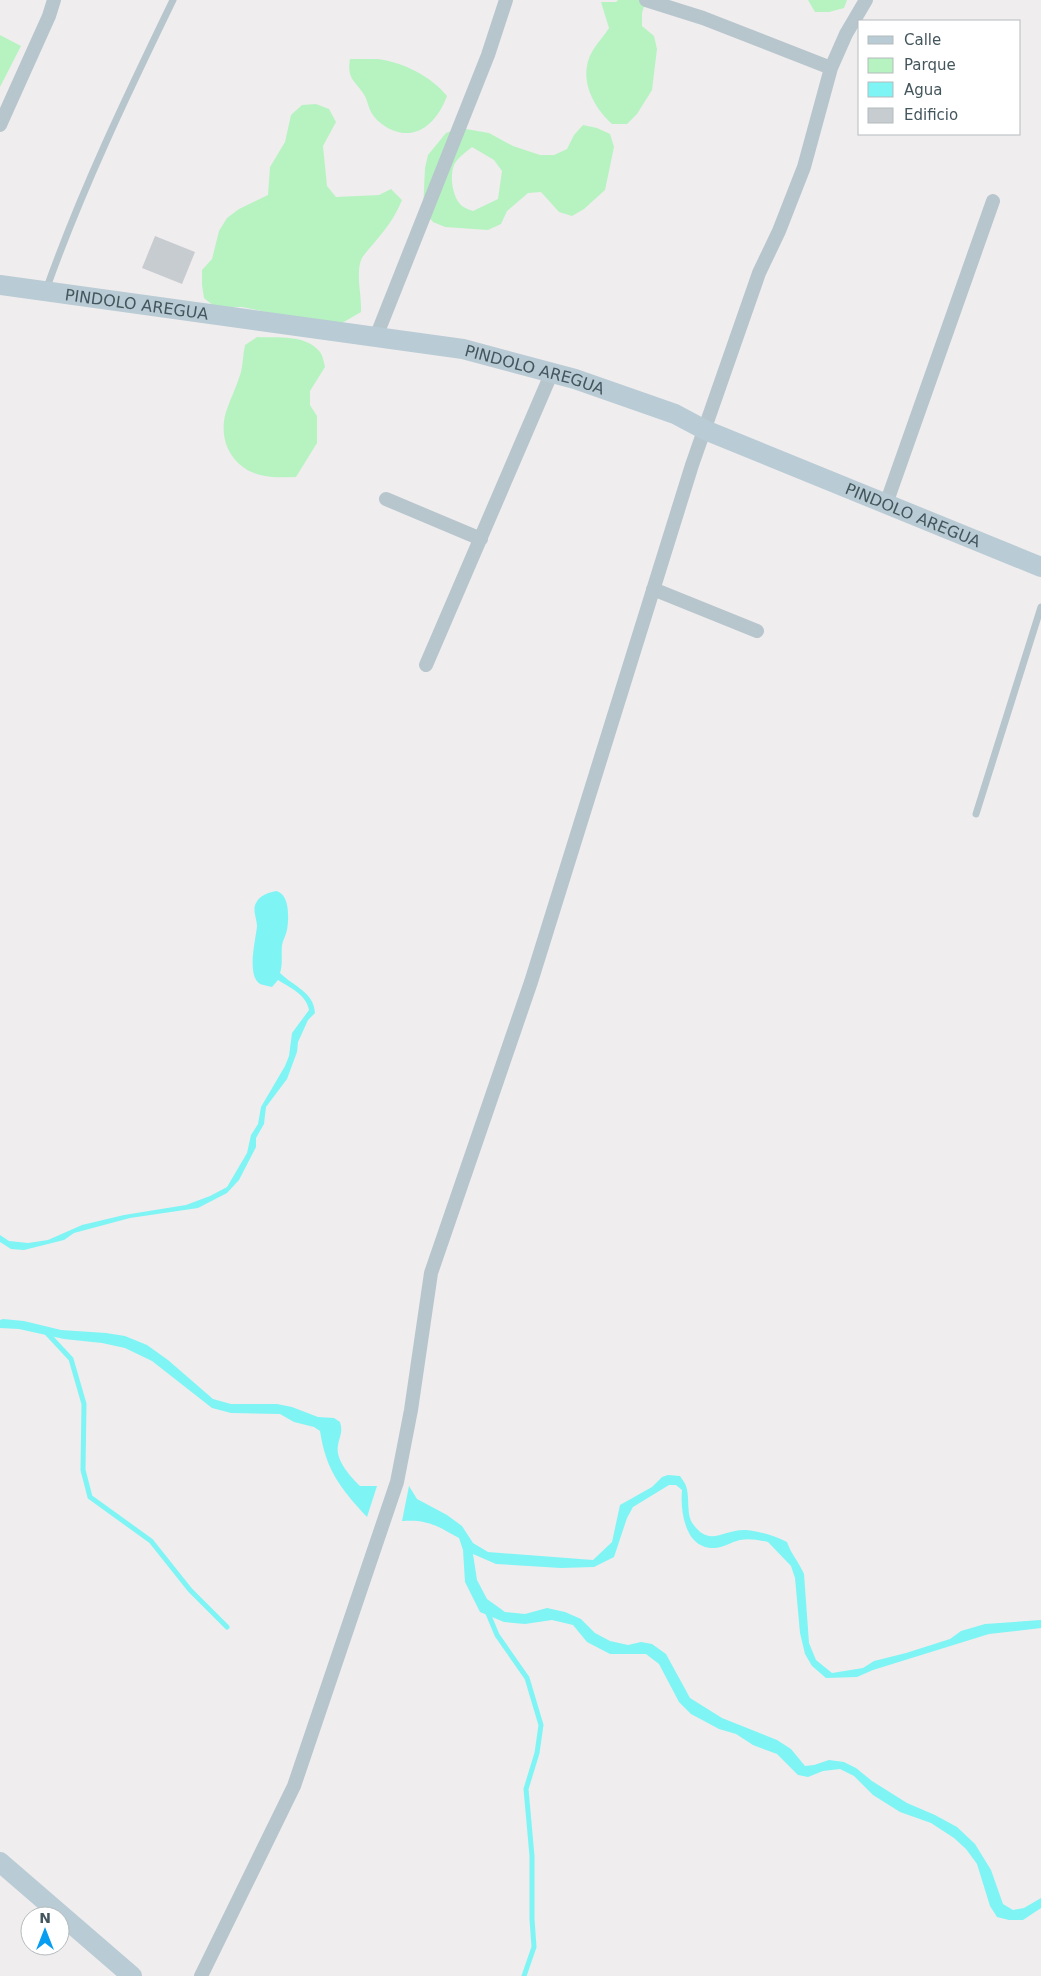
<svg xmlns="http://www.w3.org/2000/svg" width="1041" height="1976" font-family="'DejaVu Sans',sans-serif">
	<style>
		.green { fill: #b6f3c1; fill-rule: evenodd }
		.water { fill: #7ff4f4 }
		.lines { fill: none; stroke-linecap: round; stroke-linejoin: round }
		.stream { stroke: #7ff4f4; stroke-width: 5 }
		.building { fill: #c7ccd1 }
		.lane { stroke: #b7c6cc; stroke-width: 7 }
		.street { stroke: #b7c6cc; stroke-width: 14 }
		.secondary { stroke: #b9cbd4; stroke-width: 20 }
		.labels { text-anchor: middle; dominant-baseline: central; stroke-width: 4; stroke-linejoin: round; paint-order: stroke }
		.street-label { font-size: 16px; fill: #44565d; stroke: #fff }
	</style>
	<rect width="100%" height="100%" fill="#f0edee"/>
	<path class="green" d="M618 0H646L642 13V26L654 36 657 49 652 90 637 114 627 124H612C592 106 577 76 593 50 598 42 604 36 609 28L601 2H616Z
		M808 0H847L844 8 829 12H815Z
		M0 35 21 46 0 87Z
		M350 59C359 59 369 59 378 59 403 62 432 77 447 96 435 129 407 147 377 120 367 110 369 101 363 93 353 79 347 78 350 59Z
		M316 104 329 109 336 122 323 146 327 186 336 197 379 195 391 189 402 200C395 217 386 229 374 243 371 247 365 253 362 258 355 272 362 296 361 312L337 326 242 307H215L204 298 202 285V270L212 259 219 231 227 218 239 209 268 195 270 167 285 142 291 115 302 105Z
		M583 125 597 128 610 134 614 147 605 190 584 209 572 216 559 212 541 192 528 193 507 211 501 224 488 230 445 227 433 222 423 211 425 168 428 155 446 133 460 128 489 133 513 146 540 155H554L567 149 574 135ZM472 147 494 160 502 171 498 199 473 211C470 210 465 208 462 206 453 199 450 179 453 168 455 159 465 153 472 147Z
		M257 337C277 338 306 334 320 352 323 356 324 363 325 367L310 391V405L317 416V443L296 477C286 477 275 478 265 476 234 471 217 442 226 412 230 399 237 386 241 372 243 363 243 354 245 345Z"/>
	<path class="water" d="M276 891C290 894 289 918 287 930 286 935 283 940 282 945 281 954 283 964 280 973 293 986 314 992 315 1013L308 1020 298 1042 297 1052 287 1079 266 1107 264 1124 256 1138V1147L239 1180 227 1193 198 1208 130 1218 74 1233 64 1240 24 1250 11 1249 0 1242V1235L9 1241 28 1243 48 1240 82 1225 124 1215 186 1205 210 1196 227 1187 247 1153 251 1135 258 1124 261 1107 285 1066 289 1056 292 1033 309 1010C306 994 290 988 278 980L272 987C268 986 263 985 260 984 246 975 256 939 257 926 257 919 252 910 256 903 260 895 268 893 276 891Z
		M3 1319 24 1321 61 1330 106 1333 125 1336 147 1345 168 1360 213 1399 231 1404H277L292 1407 318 1417 334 1418 340 1422C343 1432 340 1435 338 1445 335 1460 350 1476 360 1486H377L367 1517C340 1488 326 1470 320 1431L314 1427 294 1422 280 1414 231 1413 212 1408 152 1361 125 1348 102 1343 64 1339 19 1329 0 1328V1320Z
		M668 1475 680 1476C682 1479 685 1483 686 1486 690 1497 686 1515 693 1524 710 1548 723 1529 746 1530 759 1531 775 1536 787 1542 791 1554 799 1562 804 1574L809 1643 816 1660 832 1673 863 1668 874 1661 906 1653 950 1639 961 1631 985 1624 1041 1620V1628L989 1634 873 1670 857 1677 826 1678 812 1666 805 1654 800 1633 795 1578 791 1566 768 1542C759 1540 749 1538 740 1540 731 1542 723 1548 714 1548 685 1549 680 1511 682 1490L676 1485H669L633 1507 627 1518 614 1557 594 1567 561 1568 496 1564 473 1554 477 1580 487 1599 505 1612 525 1614 547 1608 565 1612 581 1619 595 1633 610 1641 628 1645 641 1642 652 1644 666 1654 690 1698 722 1718 777 1740 791 1749 805 1766 814 1765 829 1760 844 1762 856 1768 872 1781 907 1803 935 1815 957 1827 975 1844 991 1870 1003 1904 1013 1910 1024 1908 1041 1898V1908L1023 1920H1009L997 1917 990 1906 977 1864 966 1849 954 1838 931 1823 900 1812 873 1795 854 1776 840 1769 823 1771 808 1777 798 1775 777 1754 753 1745 736 1734 719 1729 691 1714 679 1702 659 1664 646 1654H610L587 1642 573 1625 552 1620 525 1624 504 1622 480 1612 465 1582 463 1550 459 1538C437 1526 428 1519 402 1521L409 1486 417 1499 447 1515 462 1526 473 1543 488 1552 593 1560 612 1542 620 1505 652 1487 662 1477Z"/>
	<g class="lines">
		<path class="stream" d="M45 1331 71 1359 84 1404 83 1470 90 1497 151 1541 190 1590 227 1627
			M487 1611 497 1635 527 1678 541 1725 537 1753 526 1789 532 1856V1919L534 1947 524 1976"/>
	</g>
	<path class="building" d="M155 236 195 252 182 284 142 268Z"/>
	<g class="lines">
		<path class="lane" d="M46 290C81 191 127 95 173 0
			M976 814 1041 607"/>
		<path class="street" d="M646 0 703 18 831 68
			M0 125 49 16 54 0
			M376 337 488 55 506 0
			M386 499 481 539
			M886 504 993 201
			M653 589 757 631
			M426 665 552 372
			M201 1976 294 1786 397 1482 411 1410 431 1273 531 982 692 465 759 273 779 231 804 167 831 68 846 34 866 0"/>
		<g class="secondary">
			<path id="s1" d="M0 285 463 349 575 379 675 414 705 430 1041 567"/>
			<path d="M0 1862 132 1976"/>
		</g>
	</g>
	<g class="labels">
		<g class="street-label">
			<text stroke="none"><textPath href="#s1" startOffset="138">PINDOLO AREGUA</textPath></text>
			<text stroke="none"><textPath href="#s1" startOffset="542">PINDOLO AREGUA</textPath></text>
			<text stroke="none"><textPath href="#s1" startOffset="948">PINDOLO AREGUA</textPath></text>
		</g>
	</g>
	<rect x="858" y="20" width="162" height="115" fill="#ffffff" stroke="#b4bbbe"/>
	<rect x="868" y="36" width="25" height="8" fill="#b9cbd4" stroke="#b4bbbe"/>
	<text x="904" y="45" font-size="15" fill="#44565d">Calle</text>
	<rect x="868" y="58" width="25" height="15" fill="#b6f3c1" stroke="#b4bbbe"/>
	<text x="904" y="70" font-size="15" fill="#44565d">Parque</text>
	<rect x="868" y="82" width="25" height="15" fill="#7ff4f4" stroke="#b4bbbe"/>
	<text x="904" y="95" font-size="15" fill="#44565d">Agua</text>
	<rect x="868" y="108" width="25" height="15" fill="#c7ccd1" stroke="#b4bbbe"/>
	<text x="904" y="120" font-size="15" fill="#44565d">Edificio</text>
	<g transform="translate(45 1931)"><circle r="24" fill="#ffffff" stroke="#b4bbbe"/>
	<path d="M0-4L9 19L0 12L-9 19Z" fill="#079df0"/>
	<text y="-8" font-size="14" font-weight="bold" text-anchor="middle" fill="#44565d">N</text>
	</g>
</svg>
